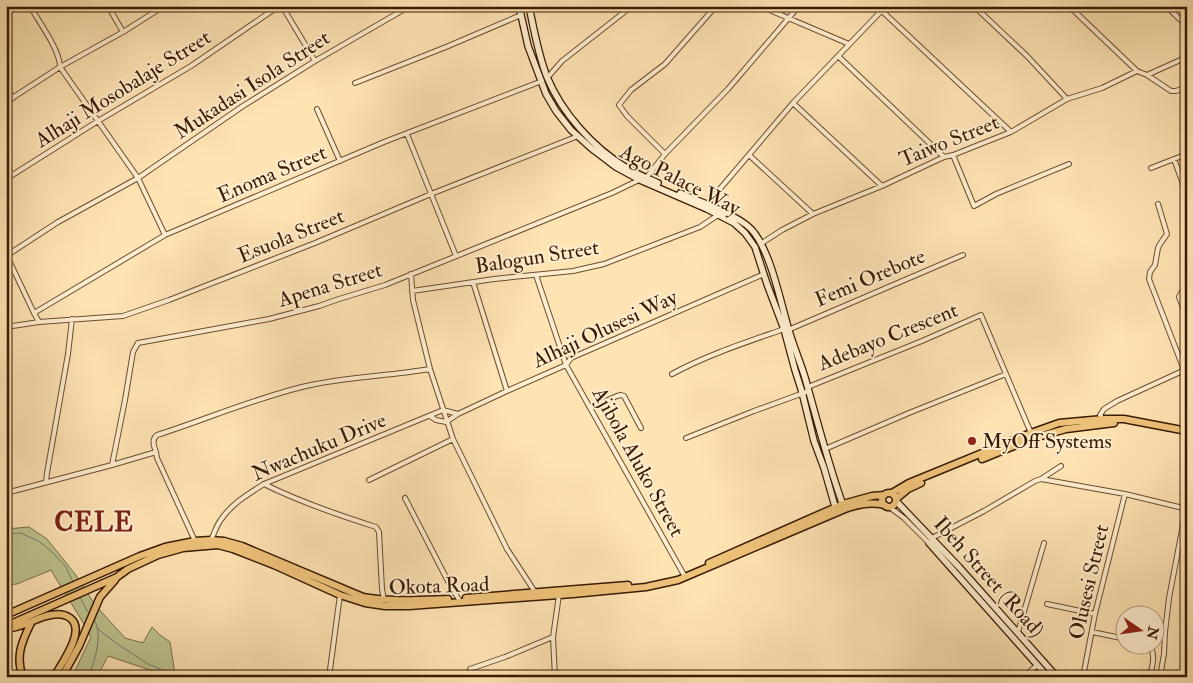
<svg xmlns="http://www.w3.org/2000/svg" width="1193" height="683" font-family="'IM FELL Double Pica',serif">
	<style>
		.green { fill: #bdc48f; stroke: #7b7049 }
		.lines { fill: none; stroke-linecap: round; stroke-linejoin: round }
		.stream { stroke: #797c6f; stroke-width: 1 }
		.street-casing { stroke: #6a4d2f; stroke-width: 6 }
		.secondary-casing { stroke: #391b03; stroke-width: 8 }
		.primary-casing { stroke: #391b03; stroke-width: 9 }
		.street { stroke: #feedce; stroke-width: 4 }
		.secondary { stroke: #feedce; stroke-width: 5.5 }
		.primary { stroke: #efc27a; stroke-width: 6 }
		.poi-dot { fill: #8f2418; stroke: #feedce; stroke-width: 2 }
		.labels { text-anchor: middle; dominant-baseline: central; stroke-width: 4; stroke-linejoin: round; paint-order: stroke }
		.street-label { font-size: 21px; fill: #391b03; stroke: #feedce }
		.poi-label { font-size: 21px; fill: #391b03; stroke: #feedce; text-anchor: start }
		.district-label { font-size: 26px; font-weight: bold; letter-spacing: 1px; fill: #7a1f14; stroke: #feedce }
	</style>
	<rect width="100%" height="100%" fill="#fee3b3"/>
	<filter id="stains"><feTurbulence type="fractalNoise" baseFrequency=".004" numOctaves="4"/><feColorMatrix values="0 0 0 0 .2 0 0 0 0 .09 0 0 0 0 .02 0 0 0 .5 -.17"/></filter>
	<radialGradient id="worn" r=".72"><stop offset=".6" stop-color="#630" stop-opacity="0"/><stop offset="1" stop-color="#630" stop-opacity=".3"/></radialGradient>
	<path class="green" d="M29 527 47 539 75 574 96 606 125 638 143 643 152 627 160 635 170 642 175 674 182 677H171L108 656 97 677H72L91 637C79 614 64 593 51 570L17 584 6 585V529Z"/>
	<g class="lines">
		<path class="stream" d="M6 534 21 533 40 542 52 552 66 567 73 582
			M80 597 86 609 89 613
			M98 629 116 643 148 664 179 677
			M88 677C95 662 104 632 93 618"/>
		<defs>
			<path id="street" d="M30 6C39 22 60 50 60 67L138 178 165 235
				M108 6 123 32
				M282 6 315 61
				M760 6 849 44
				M974 6 1027 56 1067 99
				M1069 6 1137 71
				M1166 6 1187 26
				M882 11 1011 132
				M838 56 944 157
				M1147 75 1187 57
				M548 77 562 61 632 6
				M355 83 446 47 521 15
				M6 87 13 98
				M6 102 60 67 123 32 164 6
				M793 103 882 186
				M317 109 340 161
				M407 134 456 256
				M665 154 627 116 619 105 631 90 665 64 716 6
				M749 155 813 214
				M953 155 974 206 996 194 1069 164
				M1174 159 1187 195
				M1151 168 1187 154
				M646 178 665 154 728 89 799 6
				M6 179 98 121 191 66 279 6
				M707 204 793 103 886 6
				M1158 204 1167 234 1160 244 1158 248 1155 265 1150 272 1149 279 1184 370
				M762 243 782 230 813 214 882 186 944 157 953 155 1011 132 1067 99 1102 88 1137 71 1147 75 1171 91H1176L1187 87
				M6 256 58 222 138 178 243 106 315 61 410 6
				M7 256 34 313
				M411 274 413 300 430 369 453 439 507 549 535 592
				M536 275 566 365 684 575
				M473 282 507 391
				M1187 289 1181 293 1179 297 1187 318
				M412 291 494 279 573 271 604 264 700 227 718 215
				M39 322 34 313 165 235 384 142 542 81
				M6 327 39 322 123 316 169 300 315 243 431 194 578 136
				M788 330 963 255
				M672 374C707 355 747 342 784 329
				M808 387 922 341 981 315 1031 433
				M590 408 617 396 621 395 624 396 641 428
				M443 410 458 414
				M430 416 436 420 446 422
				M1103 419 1100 415 1104 409 1117 401 1187 369
				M446 422 458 414 507 391 566 365 571 358 764 274
				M686 438 754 411 809 391
				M825 449 909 413 1006 374
				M156 452C154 446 151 440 157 435 207 419 255 398 306 386 346 377 389 376 430 369
				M112 465 125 400 133 352 138 343 269 319 319 306 339 299 385 285 612 193 639 180
				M1041 479 1061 466
				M369 480 453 439
				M46 482 47 473 68 354 72 319
				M264 484C300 502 338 515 376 527L379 532 382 589 384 600
				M6 493 112 465 156 452 157 458 195 541
				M405 498 451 587 460 601
				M888 506 904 518 929 543
				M932 538 984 511 1035 481 1041 479 1125 494 1187 509
				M211 540C214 534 216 527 220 521 230 505 248 494 264 484L443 410
				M1047 604 1095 614
				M1018 632 1044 543
				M1092 632 1126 639
				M470 669 505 657 553 637
				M329 677 340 595
				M555 677 553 637 559 595
				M1024 677 1037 665
				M1083 677 1095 614 1125 494
				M1150 677C1152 666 1156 656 1150 646
				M1160 677 1164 654 1165 632 1169 598 1186 509"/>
			<path id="secondary" d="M519 6 528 46 546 94 556 111 571 130 591 148 616 167 640 180 707 209 734 223 745 233 755 247 767 284 784 329 795 370 802 392 814 441 824 468 836 510
				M529 6C534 30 538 54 547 77 562 113 593 148 627 168 637 174 647 178 658 183
				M680 193C698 201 738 215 751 229 770 249 780 300 788 327 793 346 801 363 806 381 818 424 829 467 844 508
				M896 501 959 567 1057 677
				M929 543 1048 677"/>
			<path id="primary" d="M982 459 1031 439 1048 434 1066 429 1114 423
				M892 493 909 483 1031 433 1059 423 1103 419H1124L1187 431
				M882 500a7 7 0 1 1 14 0a7 7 0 1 1-14 0Z
				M896 499 908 489 921 483
				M709 563 843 504 872 496 884 495
				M466 598 628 585
				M6 615 140 556 165 547 195 541 211 540 224 541 242 546 363 597C391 602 419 600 448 599
				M6 626 117 577 128 569 158 555 183 548 218 545 233 549 274 565 340 595 365 603 385 606H409L573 594 646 587 678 580 845 509C859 504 870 502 885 505
				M6 629C20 628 31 621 43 617 52 614 62 612 70 618 87 630 61 664 54 677
				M6 673 12 677
				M23 677C15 657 22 641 31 623
				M62 677 79 646 100 597 115 580"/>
		</defs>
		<use href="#street" class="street-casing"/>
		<use href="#secondary" class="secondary-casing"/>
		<use href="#primary" class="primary-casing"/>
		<use href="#street" class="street"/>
		<use href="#secondary" class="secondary"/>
		<use href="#primary" class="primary"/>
	</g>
	<circle class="poi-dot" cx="972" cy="441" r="5"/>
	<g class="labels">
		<g class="street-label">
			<text transform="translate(252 85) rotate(-33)">Mukadasi Isola Street</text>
			<text transform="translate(123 89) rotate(-32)">Alhaji Mosobalaje Street</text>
			<text transform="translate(949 141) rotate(-22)">Taiwo Street</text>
			<text transform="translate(272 174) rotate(-23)">Enoma Street</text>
			<text transform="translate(680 180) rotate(27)">Ago Palace Way</text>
			<text transform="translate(291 236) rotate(-22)">Esuola Street</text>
			<text transform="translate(537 257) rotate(-9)">Balogun Street</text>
			<text transform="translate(870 278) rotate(-23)">Femi Orebote</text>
			<text transform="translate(330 285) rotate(-17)">Apena Street</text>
			<text transform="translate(605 329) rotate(-25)">Alhaji Olusesi Way</text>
			<text transform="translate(888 337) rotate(-22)">Adebayo Crescent</text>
			<text transform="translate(319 447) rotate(-23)">Nwachuku Drive</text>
			<text transform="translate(638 462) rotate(61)">Ajibola Aluko Street</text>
			<text transform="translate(989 577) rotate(48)">Ibeh Street (Road)</text>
			<text transform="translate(1089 582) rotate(-77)">Olusesi Street</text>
			<text transform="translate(439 586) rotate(-2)">Okota Road</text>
		</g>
		<g class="poi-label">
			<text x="982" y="441">MyOff Systems</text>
		</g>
		<g class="district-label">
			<text x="94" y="523">CELE</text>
		</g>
	</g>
	<rect width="1193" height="683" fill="none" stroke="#fee3b3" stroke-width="25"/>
	<rect x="8" y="8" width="1178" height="668" fill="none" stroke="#391b03" stroke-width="2.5"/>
	<rect x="12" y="12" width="1168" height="658" fill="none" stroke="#391b03"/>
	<g transform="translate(1140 630) rotate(103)"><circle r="24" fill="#feedce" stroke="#af997d"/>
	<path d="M0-4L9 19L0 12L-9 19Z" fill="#8f2418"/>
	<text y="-8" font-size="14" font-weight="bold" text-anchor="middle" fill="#391b03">N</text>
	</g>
	<rect width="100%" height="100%" filter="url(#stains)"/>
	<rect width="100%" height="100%" fill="url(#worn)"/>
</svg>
